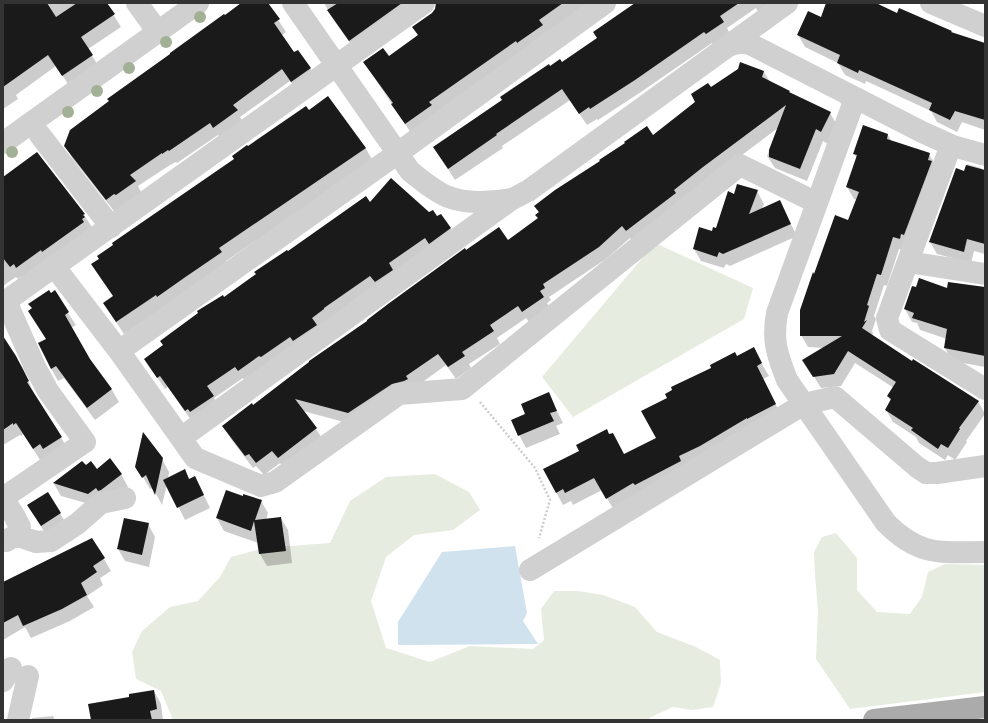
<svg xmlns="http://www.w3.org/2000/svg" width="988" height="723" font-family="Jost,sans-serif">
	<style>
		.green { fill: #e6ecdf }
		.water { fill: #cfe2ee }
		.shadow { fill: #0003 }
		.building { fill: #1a1a1a }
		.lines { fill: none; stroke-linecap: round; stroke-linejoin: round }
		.path { stroke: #cdcdcd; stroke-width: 2.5; stroke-dasharray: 2 2; stroke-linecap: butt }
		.minor { stroke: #d0d0d0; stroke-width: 22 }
		.major { stroke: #ababab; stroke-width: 22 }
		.tree { fill: #a2b095 }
	</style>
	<rect width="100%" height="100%" fill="#fff"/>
	<path class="green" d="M655 243 753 288 744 319 573 417 542 377Z
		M435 474 469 492 480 510 453 530 414 535 386 557 371 601 386 648 430 662 470 646 533 649 544 640 541 609 554 591H578L603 595 635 607 657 632 696 647 720 660 721 683 713 707 692 710 673 707 651 717 648 720H173L161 691 136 679 132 652 142 631 170 607 198 601 220 577 231 557 264 548 330 543 350 501 386 477Z
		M836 533 857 558V590L877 612 910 614 922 597 928 572 945 564 985 565V692L850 709 816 659 818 611 815 575 814 552 822 537Z"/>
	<path class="water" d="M515 546 527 613 523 621 538 644 398 645V622L442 552Z"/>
	<path class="shadow" d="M3 3H106L121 27 88 49 99 67 70 87 56 66 16 95 18 99 3 109Z
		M243 3H267L286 32 281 36 294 54 310 68 317 80 299 94 290 81 240 117 244 123 221 140 218 135 177 163 176 162 170 165 138 186 142 194 114 211 72 158 65 145 224 17Z
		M324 3H420L357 53 336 23Z
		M452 3H588L413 136 364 62 388 57 419 36Z
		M636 3H771L758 12 756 8 727 28 730 34 714 46 712 43 641 92 598 120 597 119 587 125 570 100 502 146 503 148 455 180 434 147 550 67 561 63 598 38Z
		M827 3H874L898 14 900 9 951 32 952 34 985 44V130L962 122 957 132 937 122 931 111 866 81 865 84 845 75 838 63 805 47 798 35 821 19Z
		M741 64 764 72 770 82 790 94 830 113 837 125 828 144 823 141 807 181 775 168 767 156 778 128 710 179 634 242 630 238 606 259 549 297 551 300 547 303 551 309 530 323 526 318 497 338 500 344 469 364 471 368 456 379 446 365 413 389 355 425 303 411 316 429 324 441 286 470 280 463 264 475 256 466 253 468 231 439 224 426 253 406 466 251 507 241 539 219V213L535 206 653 136 696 102 710 88 738 69Z
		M328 98 366 149 373 161 226 261 228 265 124 334 112 316 114 297 92 264 235 159Z
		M888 135 892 142 929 154 936 166 906 251 899 249 887 286 884 285 874 316 876 319 872 331 873 333 872 336 912 363 978 401 985 414 966 441 967 442 955 460 948 455 945 460 919 443 916 437 893 422 886 410 891 402 888 396 894 388 855 363 841 386 821 388 811 372 824 348 808 347 801 335V311L828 235 829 236 849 221 857 200 854 199 847 187 857 158 854 154Z
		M37 153 84 215 92 227 24 280 22 276 18 279 16 277 3 286V178Z
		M967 164 981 168 985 174V254L974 251 971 263 937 254 930 242 965 172Z
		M757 191 764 204 762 209 779 201 797 236 730 266 726 264 724 268 701 261 694 249 716 229 735 195Z
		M370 204 429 213 450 228 457 241 246 382 243 378 214 398 220 409 193 423 168 387 165 389 145 359 224 298 287 253Z
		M913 287 948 290 985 288V367L952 361 945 348 947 339 920 330 917 323 912 322 905 309Z
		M54 292 76 325 71 328 90 361 112 390 119 402 95 420 64 378 58 381 47 361V340L51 294Z
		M3 338 23 368 34 394 68 449 40 460 24 434 21 436 20 435 3 445Z
		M753 349 769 376 763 379 782 417 614 510 602 490 573 505 571 501 563 505 544 470 624 455 658 439 668 398 713 368Z
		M548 394 563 423 556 426 560 434 526 448 512 421 527 415Z
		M162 459 169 472 168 479 184 471 190 480 195 477 210 508 185 520 167 484 162 505 153 488 150 489 137 467Z
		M82 462 86 467 121 474 128 487 108 503 96 506 61 496 54 484Z
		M47 493 68 526 48 538 28 505Z
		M243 497 261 501 268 513 266 520 281 518 288 530 292 563 267 566 260 554 258 543 224 531 217 518Z
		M148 524 155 537 149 567 125 561 118 549Z
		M92 539 111 571 100 578 103 585 87 596 94 607 70 621 31 638 25 627 3 640V583Z
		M154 691 161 704 163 720H92L130 697Z
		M53 716 55 720H32V718Z"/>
	<path class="building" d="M3 3H47L56 17 77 3H107L115 14 81 37 93 55 62 76 48 55 3 87Z
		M241 3H268L280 19 274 23 294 52 298 50 311 68 291 82 282 69 233 105 238 110 213 128 210 123 169 151 168 150 162 154V153L130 175 136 181 116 195 114 194 106 200 64 146 70 130 109 101 107 99 170 54V53L224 14 225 15Z
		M338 3H402L349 41 327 10Z
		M436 3H563L539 20 543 25 517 43 516 41 429 102 432 105 405 124 391 104 393 103 363 62 383 48 389 56 418 35 412 27 432 13 435 9Z
		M635 3H739L720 16 724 22 706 34 704 32 635 80 590 109 589 107 579 114 562 89 496 134 497 135 448 169 433 147 502 100 500 97 549 64 550 66 560 59 562 62 597 38 593 32Z
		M826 3H876L897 13 899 8 952 31 951 32 985 43V120L955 111 950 120 929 110 932 103 859 70 858 73 837 63 840 55 797 35 808 11 821 17Z
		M740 62 764 71 762 77 790 91 789 92 831 112 821 132 816 129 800 169 769 157V150L786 105 703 167 674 190 676 193 626 231 622 226 599 247 543 284 545 288 540 291 544 297 522 312 518 306 490 325 494 331 462 352 465 356 448 367 438 354 406 376 408 379 404 381 392 384 348 413 295 399 317 428 278 458 272 451 256 463 249 454 245 456 222 426 252 403 253 405 309 362V361L367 321V320L388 304 465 248 466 250 499 227 508 240 538 218 535 215 539 212 534 206 555 190 600 161 599 160 625 143 624 142 647 126 653 135 695 102 691 94 708 83 711 87 738 69Z
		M328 96 366 148 219 248 222 252 184 278 157 297 156 295 116 322 103 303 113 296 91 264 99 259 97 256 113 245 112 243 234 159 232 156 247 145 248 146 306 106 309 110Z
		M863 125 888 134 887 139 930 153 928 160 932 161 904 235 901 234 900 239 893 237 881 275 877 274 867 305 869 306 864 322 867 320 862 328 912 361 913 359 979 401 959 428 960 429 948 448 941 444 938 449 911 430 913 428 885 410 891 399 887 396 896 382 848 351 834 374 813 377 802 360 842 336H800V310L813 272 814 274 835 215 848 220 859 192 846 187 857 155 853 154Z
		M37 152 85 214 83 215 85 217 82 219 84 222 42 252 41 250 16 268 14 264 10 267 3 258V177Z
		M966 165 985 170V244L967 239 964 252 929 242 956 168 964 171Z
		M391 178 429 212 433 210 437 216 441 214 451 228 429 244 425 238 389 263 393 270 375 282 370 276 324 308V309L312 318 317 325 293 341 290 337 261 357 259 356 238 371 235 367 207 386 214 396 190 412 188 409 185 411 160 376 157 378 144 359 163 345 160 341 198 313 197 311 223 295 224 297 256 274 254 272 287 250 288 251 366 196 370 202Z
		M737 184 758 190 749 214 780 200 791 224 723 254 719 252 717 257 693 249 699 227 712 231 713 227 716 228 728 191 734 194Z
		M919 278 947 288 948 282 985 287V356L944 348 947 329 912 318 914 313 904 309 912 286 916 287Z
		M49 290 51 293 55 290 69 312 65 315 90 359 112 389 87 408 56 366 51 369 38 343 46 339 28 311 32 308 28 304Z
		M3 336 16 356 29 381 27 382 62 437 43 449 40 444 33 449 16 423 13 425V423L3 430Z
		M754 347 762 363 757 366 776 404 747 419V418L700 446 679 456 681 461 635 485 633 483 606 499 594 478 565 493 563 489 556 493 543 469 579 451 576 445 607 429 609 434 613 433 624 454 656 438 641 411 667 398 665 394 672 390 671 387 711 368 710 365 735 352 737 356Z
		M549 392 557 411 550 413 554 421 518 436 511 420 525 414 521 404Z
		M143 432 163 458 155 495 146 475 142 478 135 467Z
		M110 458 122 474 101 490 98 491 96 488 88 494 53 483 82 461 86 465 91 461 97 469Z
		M185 469 189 479 195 476 204 495 177 508 163 480Z
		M226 490 243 496V494L262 500 255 520 281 517 286 551 259 554 254 521 251 531 216 518Z
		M48 492 61 513 41 526 27 505Z
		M124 518 149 523 142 555 117 549Z
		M92 538 105 558 93 566 97 572 81 583 87 595 62 609 23 626 18 615 3 623V582Z
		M154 690 157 709 150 711 152 720H91L88 704 129 697V694Z"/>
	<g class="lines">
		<path class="path" d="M480 402 535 468 550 500 539 538"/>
		<path class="minor" d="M137 3 158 32
			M293 3 410 171C421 180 433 190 446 196 465 204 491 203 511 199 517 198 522 193 528 191L728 46C736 43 742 42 750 44L846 93 851 98 853 104 777 313C772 341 777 354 787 380L886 523C920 557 940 552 985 552
			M931 3 985 26
			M728 46 787 3
			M846 93 922 132 953 146 985 155
			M40 135 111 227
			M3 143 198 3
			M951 145 887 318 890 330 985 389
			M908 262 985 274
			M54 266 119 351 195 458 261 486 275 482 399 394 462 389 740 165 817 203
			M3 303 424 3
			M119 351 398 153 605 3
			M181 438 512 199
			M3 498 85 442 48 391 35 367 6 301
			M3 498 15 517 20 527 16 535 6 541
			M16 535 36 542 51 541 77 524 101 503 125 498
			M530 570 804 404 835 397 917 467 926 473H937L985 466
			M3 681 11 668
			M18 720 28 676"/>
		<path class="major" d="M874 720 985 707"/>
	</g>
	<g class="tree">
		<circle cx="200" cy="17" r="6"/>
		<circle cx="166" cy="42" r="6"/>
		<circle cx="129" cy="68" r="6"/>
		<circle cx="97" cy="91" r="6"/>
		<circle cx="68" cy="112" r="6"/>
		<circle cx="12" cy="152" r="6"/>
	</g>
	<rect width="988" height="723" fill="none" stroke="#333333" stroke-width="8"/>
</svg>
